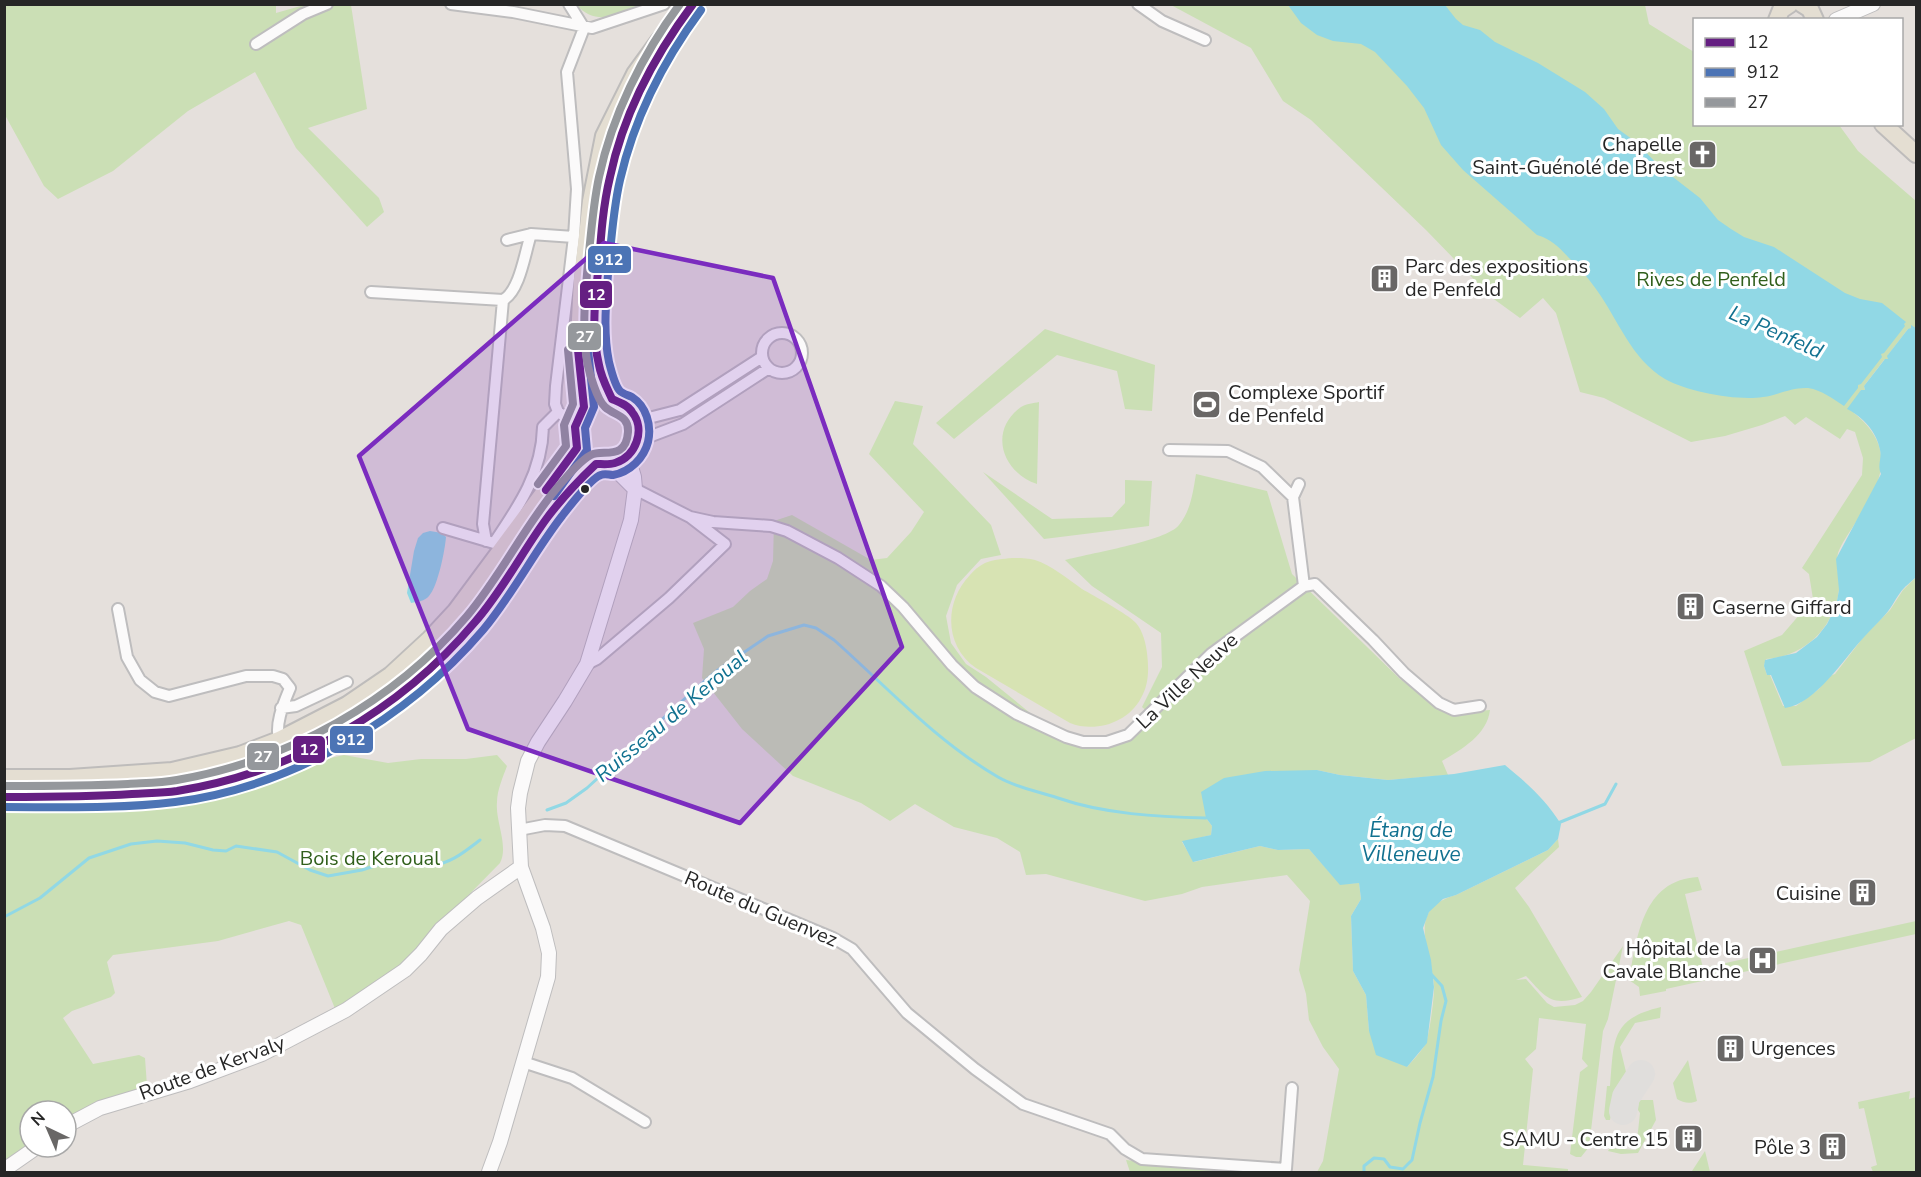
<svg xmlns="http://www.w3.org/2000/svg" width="1921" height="1177" font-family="'Nunito Sans',sans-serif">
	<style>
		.green { fill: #cbdfb5 }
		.pitch { fill: #d7e3b3 }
		.water { fill: #91d8e5 }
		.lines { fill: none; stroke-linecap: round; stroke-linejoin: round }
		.stream { stroke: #91d8e5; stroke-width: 3 }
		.taxiway { stroke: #e0dedc; stroke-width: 28 }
		.minor-casing { stroke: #bebdbe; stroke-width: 14 }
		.tertiary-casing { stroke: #bebdbe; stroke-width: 16 }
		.primary-casing { stroke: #bebcbb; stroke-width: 20 }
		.minor { stroke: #fbfafa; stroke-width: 10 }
		.tertiary { stroke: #fbfafa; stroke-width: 14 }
		.primary { stroke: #e4ded2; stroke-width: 16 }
		.bus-1-casing { stroke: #fff; stroke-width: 12 }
		.bus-2-casing { stroke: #fff; stroke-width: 12 }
		.bus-3-casing { stroke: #fff; stroke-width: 12 }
		.bus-1 { stroke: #651f82; stroke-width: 8 }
		.bus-2 { stroke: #4c74b5; stroke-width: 8 }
		.bus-3 { stroke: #95989c; stroke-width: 8 }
		.marked { fill: #7b2cbf; fill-opacity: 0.2; stroke: #7b2cbf; stroke-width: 4.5; stroke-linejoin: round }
		.bus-dot { fill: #262626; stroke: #fff; stroke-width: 2 }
		.labels { text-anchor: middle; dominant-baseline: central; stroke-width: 6; stroke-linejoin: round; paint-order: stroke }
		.poi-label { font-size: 20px; fill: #262626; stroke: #fff; text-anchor: end }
		.park-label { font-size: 20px; fill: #305f1b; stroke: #fff }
		.street-label { font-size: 20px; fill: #262626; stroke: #fff }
		.water-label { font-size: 21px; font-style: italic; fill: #117190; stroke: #fff }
		.line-badge { stroke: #fff; stroke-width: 2 }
		.badge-label { font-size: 16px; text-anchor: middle; font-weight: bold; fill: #fff }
	</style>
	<rect width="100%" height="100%" fill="#e5e0dc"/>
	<path class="green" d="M276 4V13L304 5H351L367 109 308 128 379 198 384 212 367 227 296 148 255 72 188 111 113 171 58 199 44 186 5 115 4 5Z
		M577 5H646C622 13 596 28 577 5Z
		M1171 5H1645L1649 24 1694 52V124L1839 125 1858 151 1916 201V328L1912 326 1910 329H1908L1888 355V359L1884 360 1864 386 1865 390H1861L1854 413C1899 450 1881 484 1854 525 1849 533 1841 544 1838 553 1835 565 1840 578 1839 590 1834 628 1804 657 1766 659L1764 666 1767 675H1770L1783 706H1796L1819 689 1827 677 1835 674 1865 635 1890 610 1903 590 1916 577V738L1870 762 1782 766 1744 651 1782 635 1813 599 1809 574 1802 568 1862 475 1863 458 1855 432 1847 429 1840 439 1806 417 1795 425 1785 416 1762 425 1725 436 1691 442 1604 398 1580 392 1556 313 1543 298 1520 318 1491 297 1426 230 1311 120 1283 101 1251 48Z
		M1045 329 1155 365 1152 411 1125 409 1117 371 1057 355 954 439 936 423Z
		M895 401 923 406 913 444 991 525 1001 555 981 559 957 585 946 616 951 643 966 664 986 677 1051 730 1107 742 1150 714 1142 707 1162 667 1161 633 1092 586 1065 560C1087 554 1167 541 1179 525 1191 510 1193 492 1196 474L1267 491 1292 574 1400 679 1444 711 1454 713 1490 710C1487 735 1462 749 1442 761L1448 775 1388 780 1340 775 1317 770 1206 818 1212 826 1211 835 1182 842 1194 862 1260 846 1278 850 1309 849 1340 884 1359 883 1361 899 1351 916 1353 971 1366 995 1369 1031 1407 1067C1413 1060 1420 1053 1425 1045 1429 1039 1435 993 1434 985 1431 948 1405 909 1456 895L1548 850 1558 839 1559 847 1515 888 1529 907 1582 997C1550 1007 1546 997 1526 976L1516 980 1526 979 1547 1003 1554 1007 1575 1005 1583 1001 1591 992 1623 946 1608 1019 1603 1031 1589 1147 1581 1157H1576L1570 1154 1580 1072 1588 1066 1582 1059 1586 1024 1539 1018 1536 1049 1525 1059 1533 1069 1523 1165 1568 1169V1172H1317L1323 1161 1339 1069 1323 1047 1309 1020 1306 994 1299 970 1310 901 1287 875 1202 887 1182 894 1145 901 1046 874 1026 875 1020 852 997 838 954 827 915 804 890 821 861 803 793 776 742 729 702 678 704 649 693 623 733 607 750 591 767 579 773 561 774 521 792 515 871 560 887 558 911 532 924 512 869 454Z
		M1039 402 1037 484C1002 472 988 431 1021 407 1026 404 1034 403 1039 402Z
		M983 472 1052 519 1112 517 1125 503V480L1152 481 1149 526 1044 539Z
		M344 755 388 763 421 759H466L497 755 507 766C503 777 497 790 497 802 495 821 509 846 500 863L389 976 336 1011 301 925 289 921 218 941 113 955 107 962 115 993 111 997 72 1011 63 1018 93 1064 139 1055 145 1058 147 1086 97 1103 66 1120V1111H30V1146L5 1163V813L199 799 251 784 312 762Z
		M1698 877 1702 890 1685 894 1703 968 1916 921V934L1666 989V991L1640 996 1639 987 1629 980C1637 938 1642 880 1698 877Z
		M1661 1007 1660 1018 1635 1023 1620 1047 1626 1072 1629 1074 1614 1097 1610 1120H1606L1604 1116 1607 1086H1610C1614 1041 1610 1019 1661 1007Z
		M1688 1060 1697 1101C1691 1104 1683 1103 1677 1099L1673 1083Z
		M1910 1091 1909 1099 1916 1097V1172H1873L1871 1167 1877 1165 1864 1108 1859 1109 1858 1102Z
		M1639 1100H1653L1656 1120 1638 1153 1621 1154 1608 1151 1610 1148 1636 1150 1640 1113 1638 1110Z
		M1705 1151 1710 1172H1689L1692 1171Z
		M1126 1160 1231 1172H1130Z"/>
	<path class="pitch" d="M1012 558C1019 558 1028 558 1035 560 1051 565 1068 579 1082 589 1094 596 1128 614 1136 623 1143 631 1146 644 1147 653 1149 669 1149 684 1141 698 1128 723 1095 733 1070 723L976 668C944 646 944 602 970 575 974 570 979 566 985 563 994 559 1003 559 1012 558Z"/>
	<path class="water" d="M1288 5H1445L1456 19 1463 25 1480 30 1495 42 1538 63 1585 92 1604 109 1618 129 1636 142 1660 167 1700 198 1718 220 1731 229 1744 237 1774 247 1845 293 1860 299 1882 303 1906 322 1904 324 1905 326 1884 353 1881 354 1882 357 1861 384 1858 385V388L1844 406C1833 399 1822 390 1808 388 1792 387 1778 395 1763 397 1737 401 1688 392 1665 379 1631 359 1618 319 1596 289 1588 278 1579 267 1569 258 1559 247 1551 239 1537 235L1463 170 1441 145 1424 108 1407 86 1375 52 1361 44 1333 41 1317 35 1301 23Z
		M1911 325 1916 328V577C1911 582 1904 587 1900 593 1894 601 1891 609 1884 616 1878 623 1871 629 1865 636 1844 658 1816 704 1785 708L1771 675H1767L1764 666 1765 660 1796 653 1817 637 1827 624 1836 606 1839 590 1836 559 1881 474C1877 465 1882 459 1880 450 1877 432 1863 417 1847 409L1861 390H1865L1864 386 1885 359H1888L1887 356 1908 329 1911 328Z
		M430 531 442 533 446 537C445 550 438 586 429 596 425 601 417 602 411 603L407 593 414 551 418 538 423 533Z
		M1505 765C1528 784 1545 799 1561 824L1558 839 1548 850 1456 895 1443 899 1429 912 1423 928 1431 960 1434 987 1427 1043 1407 1067 1376 1055 1369 1031 1366 995 1353 971 1351 916 1361 899 1359 883 1340 885 1309 849 1278 850 1260 846 1193 862 1182 841 1211 835 1212 826 1206 818 1201 792 1224 778 1265 771 1317 770 1340 775 1388 780 1454 774Z"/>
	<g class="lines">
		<path class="stream" d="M547 810 566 803 587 788 692 692 718 670 768 636 804 625 816 628 834 640C887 687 936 741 998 777 1017 788 1037 791 1058 798 1104 814 1158 817 1206 818
			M1558 823 1605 804 1616 784
			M4 917 40 898 89 858 131 844 157 841 185 843 213 850 226 851 236 846 277 852 310 870 328 876 362 870 414 853C419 856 425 863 431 864 447 867 468 849 480 840
			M1364 1172V1166L1374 1158 1384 1159 1390 1167 1403 1169 1412 1160 1420 1123 1433 1077 1441 1021 1446 1001 1442 986 1431 974"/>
		<path class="taxiway" d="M1623 1111 1626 1097 1641 1074"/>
		<defs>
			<path id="minor" d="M451 4 513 12 592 28 664 4
				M569 4 584 28
				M1138 4 1162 21 1205 40
				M256 44 303 14 327 4
				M507 240 531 234
				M371 292 503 300
				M762 353a20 20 0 1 1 40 0a20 20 0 1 1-40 0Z
				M558 412 555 404 556 386 574 237 577 189 567 72 584 28
				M558 412 575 423
				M637 421 680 410 762 357
				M638 441 683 424 769 368
				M1169 450 1228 451 1262 467 1293 497
				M1299 484 1293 497 1304 586
				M690 517 713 522 771 526 787 531 838 558 881 586 903 607 952 665 975 687 1017 714 1066 737 1083 742H1107L1128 735 1211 654 1304 586 1315 584 1373 640 1404 673 1439 703 1454 710 1480 706
				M443 528 494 543C519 506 542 473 543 427L558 412
				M486 541 483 524 503 300C520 291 525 252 531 234L574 237
				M118 609 127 657 140 680 155 692 169 696 246 676H273L283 679 290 688C283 705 275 723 279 740L301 755
				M587 664 597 659 669 598 725 544 690 517 635 489
				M281 708 296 706 347 682
				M519 830 545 825 565 826 833 938 852 949 907 1013 975 1069 1023 1104 1110 1134 1125 1149 1142 1159 1286 1169 1292 1088
				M523 1062 572 1078 645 1122"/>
			<path id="tertiary" d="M1836 20 1873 4
				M611 465 635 489
				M66 1126 100 1108 190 1081 262 1054 346 1010 405 970 421 954 441 929 477 898 521 867
				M4 1170 37 1147
				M489 1172 500 1142 548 977 549 953 543 928 521 867 518 808 520 793 528 761 538 742 565 701 587 664 631 520 635 489 634 477 628 457"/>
			<path id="primary" d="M1802 4 1810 9 1815 20
				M1777 20 1781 10 1790 4
				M1883 124 1916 154
				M612 399 598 361 594 316 604 208 610 175 625 126 648 76 661 55
				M573 432a33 33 0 1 1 66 0a33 33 0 1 1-66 0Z
				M584 407 578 360 582 279 591 201 604 136 635 74 659 41 693 4
				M4 778H70L172 771 240 755 279 740 347 705 391 675 430 639 456 611 577 448
				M4 797C47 797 89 797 132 794 147 793 162 793 177 791 274 776 362 731 434 665 449 650 465 635 478 619 518 568 546 506 596 464"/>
		</defs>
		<use href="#minor" class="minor-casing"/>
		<use href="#tertiary" class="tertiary-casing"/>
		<use href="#primary" class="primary-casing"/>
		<use href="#minor" class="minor"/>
		<use href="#tertiary" class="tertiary"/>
		<use href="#primary" class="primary"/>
		<defs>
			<path id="bus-1" d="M546 490 577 448 575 427 584 407 578 350
				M4 797C47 797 89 797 132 794 147 793 162 793 177 791 292 773 400 711 475 622 503 590 522 552 547 518 562 498 578 481 596 464 602 464 609 465 615 463 636 457 646 429 632 412 628 405 619 402 612 399 607 388 601 377 599 365 591 332 595 297 599 264 601 235 603 206 610 177 623 115 655 55 693 4"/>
			<path id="bus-2" d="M554 496 587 450 585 428 594 407 588 350
				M4 807C61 807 119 809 175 802 292 787 407 719 483 630 513 594 534 552 562 516 569 507 592 477 601 475 605 473 609 475 613 475 630 472 644 458 648 442 652 425 646 406 632 397 628 395 623 394 620 391 615 386 611 370 609 362 603 333 606 303 608 274 611 243 613 210 620 180 634 119 664 60 701 10"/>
			<path id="bus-3" d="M538 484 566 446 564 425 573 404 568 350
				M4 786C46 786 87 786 128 784 144 783 161 783 177 780 288 761 394 702 467 616 499 578 521 533 552 494 561 483 579 461 591 455 603 449 626 461 628 432 629 415 615 416 605 407 597 400 589 372 587 361 582 329 585 295 588 263 591 234 593 205 599 177 612 116 642 55 680 4"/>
		</defs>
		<use href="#bus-1" class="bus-1-casing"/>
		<use href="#bus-2" class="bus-2-casing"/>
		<use href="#bus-3" class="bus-3-casing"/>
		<use href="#bus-1" class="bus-1"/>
		<use href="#bus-2" class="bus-2"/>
		<use href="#bus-3" class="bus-3"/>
	</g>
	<path class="marked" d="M604 243 773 278 902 647 740 823 468 729 359 456Z"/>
	<defs>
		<symbol id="church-square" viewBox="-11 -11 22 22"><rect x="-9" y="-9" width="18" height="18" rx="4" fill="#696766" stroke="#fff"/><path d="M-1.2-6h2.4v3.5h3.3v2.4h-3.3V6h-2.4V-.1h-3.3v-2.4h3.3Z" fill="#fff"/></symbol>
		<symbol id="building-square" viewBox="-11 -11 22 22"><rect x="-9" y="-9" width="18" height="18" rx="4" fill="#696766" stroke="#fff"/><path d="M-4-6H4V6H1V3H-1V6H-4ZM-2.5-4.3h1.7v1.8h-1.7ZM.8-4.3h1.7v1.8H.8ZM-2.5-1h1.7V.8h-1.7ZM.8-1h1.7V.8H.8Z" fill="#fff"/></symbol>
		<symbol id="stadium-square" viewBox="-11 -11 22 22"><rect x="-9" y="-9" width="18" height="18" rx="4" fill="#696766" stroke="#fff"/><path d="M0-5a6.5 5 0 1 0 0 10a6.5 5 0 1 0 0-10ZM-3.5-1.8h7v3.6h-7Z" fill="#fff"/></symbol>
		<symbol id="hospital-square" viewBox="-11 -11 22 22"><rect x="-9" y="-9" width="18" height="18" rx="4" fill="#696766" stroke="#fff"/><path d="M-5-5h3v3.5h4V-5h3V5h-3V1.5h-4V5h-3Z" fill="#fff"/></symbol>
	</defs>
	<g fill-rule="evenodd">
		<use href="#church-square" x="1686" y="138" width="33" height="33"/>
		<use href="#building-square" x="1368" y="262" width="33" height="33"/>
		<use href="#stadium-square" x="1190" y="388" width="33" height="33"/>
		<use href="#building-square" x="1674" y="590" width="33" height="33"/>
		<use href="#building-square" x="1846" y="876" width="33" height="33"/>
		<use href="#hospital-square" x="1746" y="944" width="33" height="33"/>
		<use href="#building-square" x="1714" y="1032" width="33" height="33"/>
		<use href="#building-square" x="1672" y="1122" width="33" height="33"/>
		<use href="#building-square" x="1816" y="1130" width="33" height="33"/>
	</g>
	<circle class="bus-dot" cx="585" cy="489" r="5"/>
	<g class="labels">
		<g class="poi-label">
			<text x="1682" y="144">Chapelle<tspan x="1682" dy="23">Saint-Guénolé de Brest</tspan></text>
			<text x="1405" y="266" text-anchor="start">Parc des expositions<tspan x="1405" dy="23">de Penfeld</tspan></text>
			<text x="1228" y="392" text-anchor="start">Complexe Sportif<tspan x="1228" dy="23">de Penfeld</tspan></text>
			<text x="1712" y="607" text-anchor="start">Caserne Giffard</text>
			<text x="1841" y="893">Cuisine</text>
			<text x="1741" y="948">Hôpital de la<tspan x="1741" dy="23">Cavale Blanche</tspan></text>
			<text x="1751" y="1048" text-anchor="start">Urgences</text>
			<text x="1668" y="1139">SAMU - Centre 15</text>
			<text x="1811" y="1147">Pôle 3</text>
		</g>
		<g class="park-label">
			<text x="1711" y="279">Rives de Penfeld</text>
			<text x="370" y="858">Bois de Keroual</text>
		</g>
		<g class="street-label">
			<text transform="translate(1187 681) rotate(-43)">La Ville Neuve</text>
			<text transform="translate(761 909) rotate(23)">Route du Guenvez</text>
			<text transform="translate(212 1068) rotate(-20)">Route de Kervaly</text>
		</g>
		<g class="water-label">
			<text transform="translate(1776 332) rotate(24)">La Penfeld</text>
			<text transform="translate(671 716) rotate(-40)">Ruisseau de Keroual</text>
			<text x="1411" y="830">Étang de<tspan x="1411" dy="24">Villeneuve</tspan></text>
		</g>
	</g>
	<g class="line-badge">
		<rect x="587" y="245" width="45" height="29" rx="6" fill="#4c74b5"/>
		<rect x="579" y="280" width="34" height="29" rx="6" fill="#651f82"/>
		<rect x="567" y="322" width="35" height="29" rx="6" fill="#95989c"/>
		<rect x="329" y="725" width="45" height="29" rx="6" fill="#4c74b5"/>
		<rect x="292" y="735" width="34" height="29" rx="6" fill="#651f82"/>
		<rect x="246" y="742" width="34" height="29" rx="6" fill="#95989c"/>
	</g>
	<g class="badge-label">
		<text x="609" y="265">912</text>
		<text x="596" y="300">12</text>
		<text x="585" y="342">27</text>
		<text x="351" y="745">912</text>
		<text x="309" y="755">12</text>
		<text x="263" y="762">27</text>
	</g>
	<rect width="1921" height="1177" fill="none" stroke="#262626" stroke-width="12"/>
	<rect x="1693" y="18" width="210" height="108" fill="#ffffff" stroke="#a8a8a8" stroke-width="1.5"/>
	<rect x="1705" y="38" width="30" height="9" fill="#651f82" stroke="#a8a8a8" stroke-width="1.5"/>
	<text x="1747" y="48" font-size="18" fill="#262626">12</text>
	<rect x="1705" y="68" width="30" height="9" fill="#4c74b5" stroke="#a8a8a8" stroke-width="1.5"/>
	<text x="1747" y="78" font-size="18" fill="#262626">912</text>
	<rect x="1705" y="98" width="30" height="9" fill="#95989c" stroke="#a8a8a8" stroke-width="1.5"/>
	<text x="1747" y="108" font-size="18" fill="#262626">27</text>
	<g transform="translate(48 1129) rotate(316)"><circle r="28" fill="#ffffff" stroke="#a8a8a8" stroke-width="1.5"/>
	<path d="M0-4.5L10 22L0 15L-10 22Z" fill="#696766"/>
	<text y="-9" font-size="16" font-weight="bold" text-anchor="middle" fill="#262626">N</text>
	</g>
</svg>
